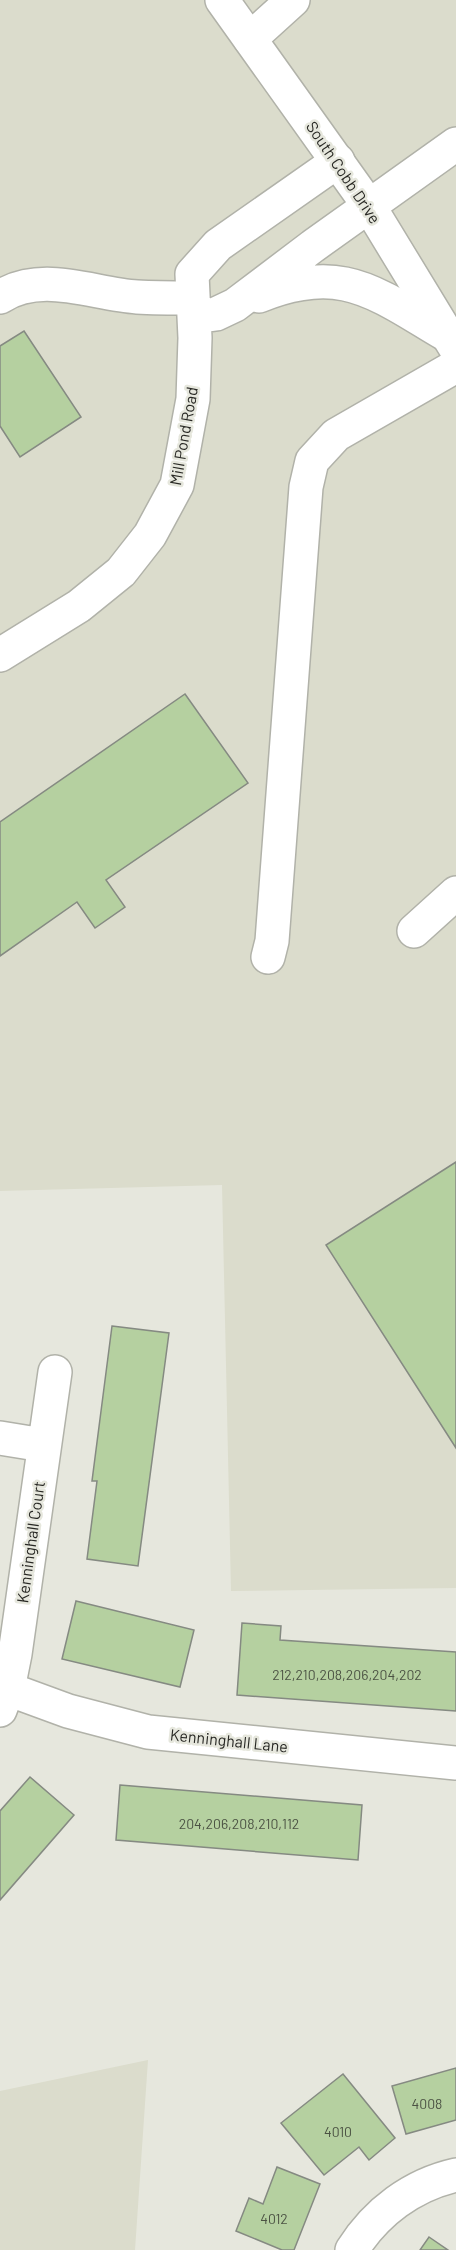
<svg xmlns="http://www.w3.org/2000/svg" width="456" height="2250" font-family="Barlow,sans-serif">
	<style>
		.built { fill: #dbdccc }
		.building { fill: #b5d0a0; stroke: #858a82; stroke-width: 1.5 }
		.lines { fill: none; stroke-linecap: round; stroke-linejoin: round }
		.minor-casing { stroke: #b1b2a9; stroke-width: 36 }
		.major-casing { stroke: #b1b2a9; stroke-width: 36 }
		.minor { stroke: #fff; stroke-width: 33 }
		.major { stroke: #fff; stroke-width: 33 }
		.labels { text-anchor: middle; dominant-baseline: central; stroke-width: 5; stroke-linejoin: round; paint-order: stroke }
		.number-label { font-size: 14px; fill: #4b5243 }
		.street-label { font-size: 16px; fill: #282824; stroke: #e6e7dd }
	</style>
	<rect width="100%" height="100%" fill="#e6e7dd"/>
	<path class="built" d="M0 0H456V1588L231 1591 222 1185 0 1191Z
		M148 2060 135 2250H0V2091Z"/>
	<path class="building" d="M24 331 81 417 20 457 0 426V346Z
		M185 694 248 783 106 880 125 907 95 928 77 902 0 956V822Z
		M456 1162V1448L326 1245Z
		M112 1326 169 1333 138 1566 87 1559 97 1481H92Z
		M76 1601 194 1630 180 1687 62 1659Z
		M242 1623 281 1626 280 1640 456 1652V1711L237 1695Z
		M30 1777 74 1815 0 1900V1811Z
		M120 1785 362 1805 358 1860 116 1840Z
		M456 2068V2120L406 2134 392 2086Z
		M343 2074 395 2138 369 2160 359 2147 324 2175 281 2123Z
		M277 2167 320 2184 294 2250H282L236 2231 249 2198 263 2204Z
		M429 2237 448 2250H420Z"/>
	<g class="lines">
		<defs>
			<path id="minor" d="M250 39 293 0
				M259 296C285 285 317 278 345 284 380 291 415 317 445 334
				M0 297C42 270 92 294 137 297 156 298 175 298 193 298
				M194 317 216 314 235 305 313 246 456 144
				M0 655 79 606 121 572 150 535 177 485 193 399 195 338 192 274 218 245 338 161
				M414 931 456 893
				M268 957 272 941 306 487 312 461 336 435 456 366
				M0 1438 43 1445
				M8 1689 68 1711 148 1732 456 1763
				M0 1710 8 1689 15 1654 55 1372
				M352 2250C376 2212 412 2185 456 2175"/>
			<path id="major" d="M222 0 369 206 456 349"/>
		</defs>
		<use href="#minor" class="minor-casing"/>
		<use href="#major" class="major-casing"/>
		<use href="#minor" class="minor"/>
		<use href="#major" class="major"/>
	</g>
	<g class="labels">
		<g class="number-label">
			<text x="347" y="1674">212,210,208,206,204,202</text>
			<text x="239" y="1823">204,206,208,210,112</text>
			<text x="427" y="2103">4008</text>
			<text x="338" y="2131">4010</text>
			<text x="274" y="2218">4012</text>
		</g>
		<g class="street-label">
			<text transform="translate(344 172) rotate(56)">South Cobb Drive</text>
			<text transform="translate(183 436) rotate(-80)">Mill Pond Road</text>
			<text transform="translate(30 1542) rotate(-82)">Kenninghall Court</text>
			<text transform="translate(229 1740) rotate(6)">Kenninghall Lane</text>
		</g>
	</g>
</svg>
